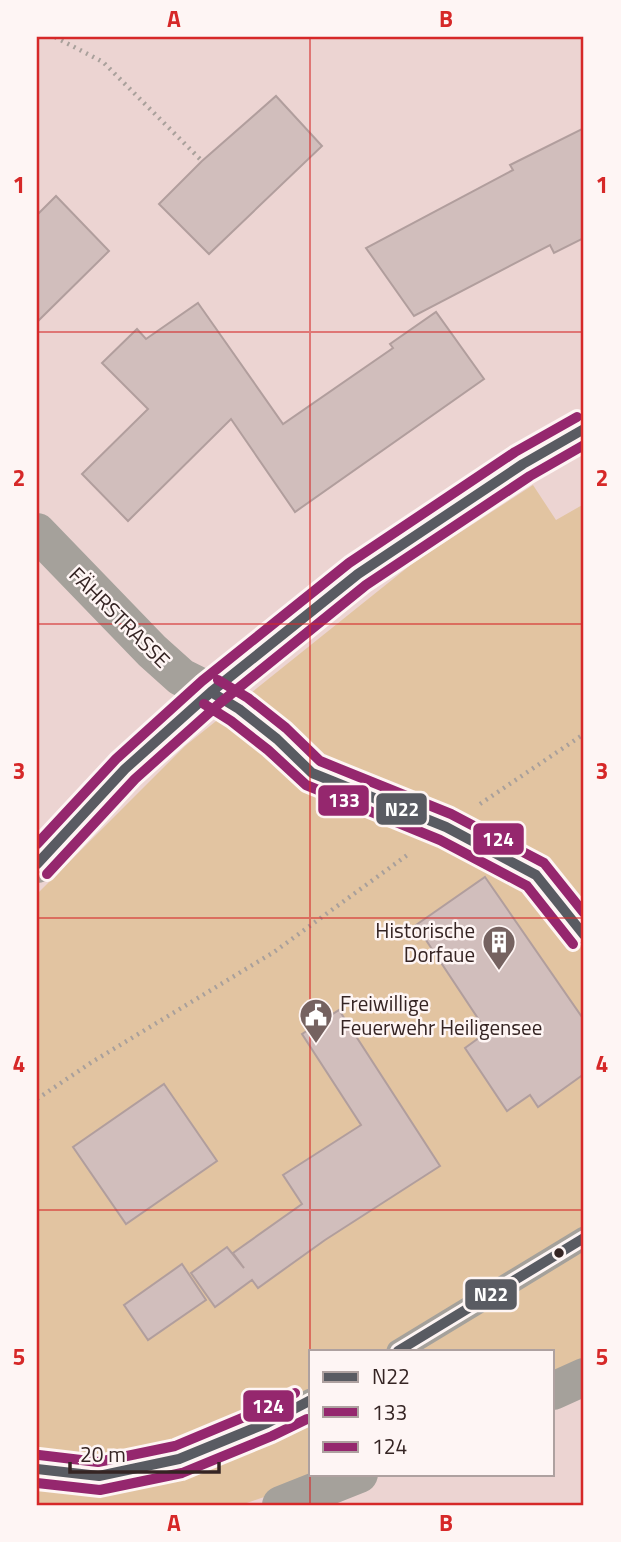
<svg xmlns="http://www.w3.org/2000/svg" width="621" height="1542" font-family="'Titillium Web',sans-serif">
	<style>
		.green { fill: #e2c4a1 }
		.building { fill: #d1bebc; stroke: #b19e9d; stroke-width: 2 }
		.lines { fill: none; stroke-linecap: round; stroke-linejoin: round }
		.path { stroke: #a9a09b; stroke-width: 4.5; stroke-dasharray: 2 5; stroke-linecap: butt }
		.lane { stroke: #a5a19b; stroke-width: 23 }
		.street { stroke: #a5a19b; stroke-width: 38 }
		.secondary { stroke: #a6a09a; stroke-width: 38 }
		.bus-1-casing { stroke: #fef5f4; stroke-width: 16 }
		.bus-2-casing { stroke: #fef5f4; stroke-width: 16 }
		.bus-3-casing { stroke: #fef5f4; stroke-width: 16 }
		.bus-1 { stroke: #595b62; stroke-width: 10 }
		.bus-2 { stroke: #95276e; stroke-width: 10 }
		.bus-3 { stroke: #95276e; stroke-width: 10 }
		.grid { fill: none; stroke: #d62828; stroke-width: 2; stroke-opacity: 0.55 }
		.bus-dot { fill: #352423; stroke: #fef5f4; stroke-width: 2.5 }
		.labels { text-anchor: middle; dominant-baseline: central; stroke-width: 5; stroke-linejoin: round; paint-order: stroke }
		.street-label { font-size: 21px; fill: #352423; stroke: #fef5f4 }
		.poi-label { font-size: 21px; fill: #352423; stroke: #fef5f4; text-anchor: end }
		.line-badge { stroke: #fef5f4; stroke-width: 2.5 }
		.badge-label { font-size: 19px; text-anchor: middle; font-weight: bold; fill: #fff }
		.neatline { fill: none; stroke: #d62828; stroke-width: 2.5 }
		.grid-label { font-size: 23px; text-anchor: middle; font-weight: bold; fill: #d62828 }
	</style>
	<rect width="100%" height="100%" fill="#ecd4d2"/>
	<path class="green" d="M533 485 556 520 584 504V1364L553 1378V1351H311V1474H331L241 1505H37V894L185 746 413 563Z"/>
	<path class="building" d="M276 96 322 146 209 254 159 204 202 161Z
		M584 128V238L554 253 550 245 414 316 366 248 513 170 510 165Z
		M56 196 109 251 37 322V215Z
		M198 303 283 424 393 348 390 344 436 312 484 379 295 512 231 419 128 521 82 474 148 409 102 363 137 329 146 339Z
		M485 877 584 1020V1074L538 1107 530 1095 507 1111 465 1048 487 1032 416 925Z
		M339 1010 440 1166 325 1240 258 1288 252 1280 215 1307 191 1273 227 1247 244 1268 233 1253 302 1204 283 1175 361 1125 302 1034Z
		M164 1084 217 1161 126 1224 73 1147Z
		M182 1264 206 1300 148 1340 124 1305Z"/>
	<g class="lines">
		<path class="path" d="M55 37 103 62 202 161
			M480 804 584 734
			M37 1099 92 1062 274 952 410 853"/>
		<path class="lane" d="M211 692 239 709 277 739 312 773 446 827 536 875 584 935
			M398 1351 584 1238
			M37 1469 99 1476 179 1459 267 1423 311 1400"/>
		<path class="street" d="M37 532 152 651 181 677 211 692
			M553 1391 584 1377
			M281 1505 359 1474"/>
		<path class="secondary" d="M37 864 125 769 211 692 358 574 523 464 584 429"/>
		<defs>
			<path id="bus-1" d="M211 692 239 709 277 739 312 773 446 827 536 875 584 935
				M37 864 125 769 211 692 358 574 523 464 584 429
				M398 1351 584 1238
				M37 1469 99 1476 179 1459 267 1423 311 1400"/>
			<path id="bus-2" d="M204 704 231 721 268 750 306 785 440 840 527 886 573 944
				M47 874 135 779 220 703 366 585 530 476 584 445
				M37 1483 100 1490 182 1473 272 1436 307 1419"/>
			<path id="bus-3" d="M218 680 248 698 286 728 320 761 451 814 544 863 584 913
				M37 844 116 759 202 681 349 563 515 452 577 417
				M39 1455 98 1462 175 1446 261 1410 295 1393"/>
		</defs>
		<use href="#bus-1" class="bus-1-casing"/>
		<use href="#bus-2" class="bus-2-casing"/>
		<use href="#bus-3" class="bus-3-casing"/>
		<use href="#bus-1" class="bus-1"/>
		<use href="#bus-2" class="bus-2"/>
		<use href="#bus-3" class="bus-3"/>
	</g>
	<path class="grid" d="M310 37V1505M37 332H584M37 624H584M37 918H584M37 1210H584"/>
	<defs>
		<symbol id="building-pin" viewBox="-11 -11 22 30"><path d="M0 17L-7.5 6A9.5 9.5 0 1 1 7.5 6Z" fill="#756260" stroke="#fef5f4"/><path d="M-4-6H4V6H1V3H-1V6H-4ZM-2.5-4.3h1.7v1.8h-1.7ZM.8-4.3h1.7v1.8H.8ZM-2.5-1h1.7V.8h-1.7ZM.8-1h1.7V.8H.8Z" fill="#fff"/></symbol>
		<symbol id="civic-pin" viewBox="-11 -11 22 30"><path d="M0 17L-7.5 6A9.5 9.5 0 1 1 7.5 6Z" fill="#756260" stroke="#fef5f4"/><path d="M-.6-6.5H3V-4.5H.6V-3L4-1V1h2V6H-6V1h2V-1L-.6-3ZM-1.2 2.5V6h2.4V2.5Z" fill="#fff"/></symbol>
	</defs>
	<g fill-rule="evenodd">
		<use href="#building-pin" x="480" y="923" width="38" height="52"/>
		<use href="#civic-pin" x="297" y="996" width="38" height="52"/>
	</g>
	<circle class="bus-dot" cx="559" cy="1253" r="6"/>
	<g class="labels">
		<g class="street-label">
			<text transform="translate(120 617) rotate(45)">FÄHRSTRASSE</text>
		</g>
		<g class="poi-label">
			<text x="475" y="930">Historische<tspan x="475" dy="24">Dorfaue</tspan></text>
			<text x="340" y="1003" text-anchor="start">Freiwillige<tspan x="340" dy="24">Feuerwehr Heiligensee</tspan></text>
		</g>
	</g>
	<g class="line-badge">
		<rect x="317" y="784" width="53" height="33" rx="7" fill="#95276e"/>
		<rect x="375" y="792" width="53" height="34" rx="7" fill="#595b62"/>
		<rect x="472" y="822" width="53" height="34" rx="7" fill="#95276e"/>
		<rect x="464" y="1278" width="54" height="33" rx="7" fill="#595b62"/>
		<rect x="242" y="1389" width="53" height="34" rx="7" fill="#95276e"/>
	</g>
	<g class="badge-label">
		<text x="344" y="807">133</text>
		<text x="402" y="816">N22</text>
		<text x="498" y="846">124</text>
		<text x="491" y="1301">N22</text>
		<text x="268" y="1413">124</text>
	</g>
	<rect width="621" height="1542" fill="none" stroke="#fef5f4" stroke-width="77"/>
	<rect x="309" y="1350" width="245" height="126" fill="#fef5f4" stroke="#aea1a0" stroke-width="2"/>
	<rect x="323" y="1372" width="35" height="10" fill="#595b62" stroke="#aea1a0" stroke-width="2"/>
	<text x="372" y="1384" font-size="21" fill="#352423">N22</text>
	<rect x="323" y="1407" width="35" height="10" fill="#95276e" stroke="#aea1a0" stroke-width="2"/>
	<text x="372" y="1420" font-size="21" fill="#352423">133</text>
	<rect x="323" y="1442" width="35" height="10" fill="#95276e" stroke="#aea1a0" stroke-width="2"/>
	<text x="372" y="1454" font-size="21" fill="#352423">124</text>
	<path d="M70 1462v10h149v-10" fill="none" stroke="#352423" stroke-width="3.5"/>
	<text x="80" y="1462" font-size="21" fill="#352423" stroke="#fef5f4" stroke-width="5" paint-order="stroke">20 m</text>
	<rect x="38" y="38" width="544" height="1466" class="neatline"/>
	<g class="grid-label">
		<text x="174" y="27">A</text>
		<text x="446" y="27">B</text>
		<text x="19" y="193">1</text>
		<text x="602" y="193">1</text>
		<text x="19" y="486">2</text>
		<text x="602" y="486">2</text>
		<text x="19" y="779">3</text>
		<text x="602" y="779">3</text>
		<text x="19" y="1072">4</text>
		<text x="602" y="1072">4</text>
		<text x="19" y="1365">5</text>
		<text x="602" y="1365">5</text>
		<text x="174" y="1531">A</text>
		<text x="446" y="1531">B</text>
	</g>
</svg>
